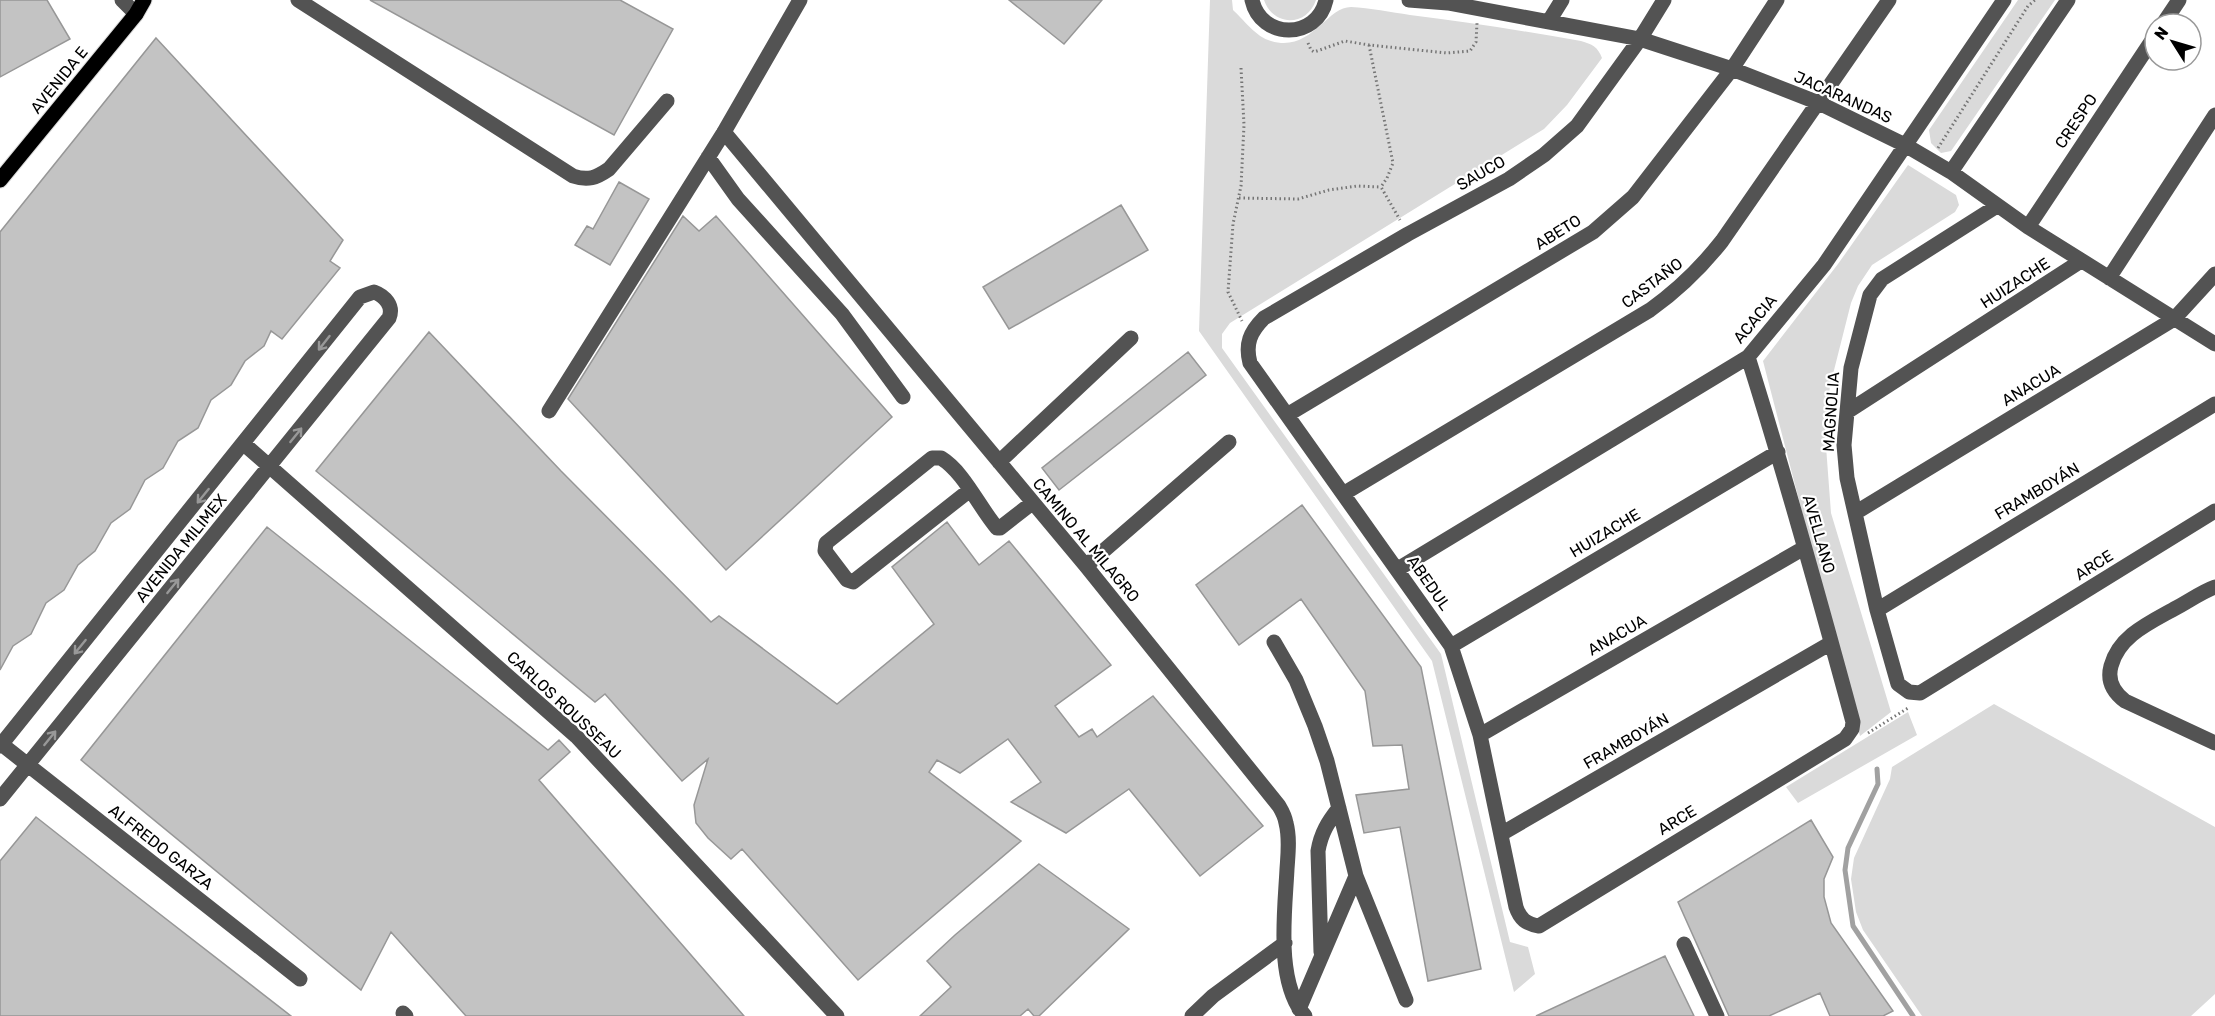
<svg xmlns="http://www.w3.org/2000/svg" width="2215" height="1016" font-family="Rubik,sans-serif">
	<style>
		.green { fill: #dadada }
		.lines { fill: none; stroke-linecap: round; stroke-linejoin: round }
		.stream { stroke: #a1a1a1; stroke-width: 5 }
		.building { fill: #c3c3c3; stroke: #979797; stroke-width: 1.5 }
		.major-casing { stroke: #dbdbdb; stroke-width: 17 }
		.path { stroke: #757575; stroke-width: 3; stroke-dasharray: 1.5 3; stroke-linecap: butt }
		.minor { stroke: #535353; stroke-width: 15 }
		.major { stroke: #000; stroke-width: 15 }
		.oneway { stroke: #989898 }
		.labels { text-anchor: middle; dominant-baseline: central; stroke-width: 4.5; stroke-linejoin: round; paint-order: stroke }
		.street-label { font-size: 16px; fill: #000; stroke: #fff }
	</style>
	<rect width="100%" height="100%" fill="#fff"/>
	<path class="green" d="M1210 0H1232L1233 10C1244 20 1256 37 1271 41 1311 53 1326 7 1351 7 1370 8 1391 12 1410 15 1467 22 1524 31 1581 41 1592 44 1598 47 1602 58L1567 105 1544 129 1230 323 1222 334V348L1441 654 1510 942 1528 947 1535 974 1514 992 1432 661 1199 331Z
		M1264 0H1316C1307 27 1273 27 1264 0Z
		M2018 0H2055L1951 151 1941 153 1931 143 1929 130Z
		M1908 165 1956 195 1959 205 1955 212 1872 265 1858 286 1851 303 1830 386 1825 433 1831 513 1891 712 1860 736 1763 361 1838 264Z
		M1994 704 2215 827V994L2191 1016H1922L1863 930 1856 912 1851 879 1854 858 1890 779 1892 767Z
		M1908 712 1917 735 1798 803 1786 787Z"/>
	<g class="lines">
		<path class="stream" d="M1877 769 1878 784 1848 848 1845 870 1853 926 1913 1016"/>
	</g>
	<path class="building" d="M0 0H47L70 39 0 77Z
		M370 0H620L673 29 614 135Z
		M1009 0H1102L1064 44Z
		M156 38 343 240 330 261 340 268 282 339 271 331 264 346 245 361 231 385 211 400 198 428 178 441 163 468 145 480 130 509 111 523 95 551 78 565 64 590 46 603 31 634 13 646 0 670V232Z
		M619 182 649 199 610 265 575 245 587 226 593 229Z
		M1121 205 1148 250 1009 329 983 287Z
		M683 216 699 231 716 216 892 417 726 570 568 399Z
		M429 332 561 471 711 622 719 616 837 704 934 624 892 567 947 522 979 565 1009 541 1111 665 1055 706 1079 737 1092 729 1097 737 1153 696 1263 826 1200 876 1129 789 1066 833 1011 802 1041 782 1008 739 960 773 937 760 929 772 1021 841 858 980 742 849 731 859 708 838 696 823 694 805 708 759 682 781 605 694 595 702 316 471Z
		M1188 352 1206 375 1059 490 1042 468Z
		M1302 505 1421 667 1481 969 1428 981 1400 827 1364 833 1356 795 1409 789 1402 745 1373 746 1365 691 1301 599 1239 645 1196 585Z
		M267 527 548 750 559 740 570 752 539 780 744 1016H466L391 932 361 990 81 760Z
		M36 817 121 884 291 1016H0V861Z
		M1811 820 1833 857 1824 879V897L1831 923 1893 1011 1883 1016H1830L1820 993 1769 1016H1729L1678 902Z
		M1039 864 1129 929 1039 1016H1034L1028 1009 1020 1016H920L951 987 927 961 955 935Z
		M1665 956 1694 1016H1536Z"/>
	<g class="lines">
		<defs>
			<path id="major" d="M0 180 136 14 144 0"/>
		</defs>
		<use href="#major" class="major-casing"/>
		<path class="path" d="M1308 43 1311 50 1314 52 1345 41 1369 45 1447 53 1470 51 1476 42 1477 23
			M1369 45 1393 163 1387 178 1381 187 1400 220
			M1241 68 1244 125 1241 186 1233 224 1228 292 1242 321
			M1938 148 2028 6 2035 0
			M1239 198 1298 199 1329 190 1357 186 1381 187
			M1868 733 1908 708"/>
		<path class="minor" d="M122 0 136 14
			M298 0 573 176C588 181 596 178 609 169L667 101
			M1252 0C1261 40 1317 40 1326 0
			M1409 0 1448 3 1640 39 1732 69 1819 103 1905 145 1951 172 2028 227 2215 344
			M1664 0 1640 39 1577 126 1544 155 1509 179 1408 234 1264 318C1250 332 1245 344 1250 363L1451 646 1480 735 1516 907C1520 919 1526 924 1539 926L1845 739 1852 729 1853 722C1820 600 1786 478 1748 357
			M1549 21 1562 0
			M2163 24 2179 0
			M724 132 1086 566 1279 806C1282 811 1285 817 1286 823 1290 838 1288 854 1287 869 1285 911 1275 982 1305 1016
			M708 157 738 199 842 314 903 397
			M1951 172 2068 0
			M1997 206 1882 279 1870 295 1851 368 1844 445 1847 478 1877 610 1898 684 1909 692 1920 693 2215 511
			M2028 227 2155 36
			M2109 278 2215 115
			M549 411 724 132 800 0
			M1847 412 2081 261
			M1287 415 1593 232 1633 197 1732 69 1777 0
			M244 444 576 736 837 1016
			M999 462 1131 338
			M970 490 853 582 847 580 825 551 826 543 932 458H941C964 472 979 507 997 528H1000L1032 503
			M1343 494 1650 310C1678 290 1700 269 1722 241L1889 0
			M1855 513 2174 319 2215 274
			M1086 566 1229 442
			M1398 569 1748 357 1824 265 2004 0
			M2215 587C2201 592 2188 602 2174 609 2149 623 2119 636 2111 666 2107 681 2113 692 2125 701L2215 743
			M1877 610 2215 404
			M1274 642 1296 680 1315 726 1327 761 1356 876 1299 1009
			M1451 646 1778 452
			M1480 735 1804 548
			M0 743 300 979
			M0 746 360 297 374 292C385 296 394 306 389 318L0 799
			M1501 834 1831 643
			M1356 876 1406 1000
			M1684 944 1717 1016
			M1321 952 1318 851C1321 833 1328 822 1339 808
			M403 1013 406 1016
			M1192 1016 1213 996 1285 943"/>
		<use href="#major" class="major"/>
	</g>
	<defs><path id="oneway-shaft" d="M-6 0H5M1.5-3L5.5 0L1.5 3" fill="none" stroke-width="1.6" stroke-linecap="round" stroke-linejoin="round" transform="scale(1.5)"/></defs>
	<g class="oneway">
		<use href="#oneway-shaft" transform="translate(324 343) rotate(128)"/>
		<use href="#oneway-shaft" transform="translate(296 435) rotate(-51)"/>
		<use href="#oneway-shaft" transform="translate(203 496) rotate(129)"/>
		<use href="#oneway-shaft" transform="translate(173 586) rotate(-51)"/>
		<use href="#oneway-shaft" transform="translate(80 647) rotate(129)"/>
		<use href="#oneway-shaft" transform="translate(50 738) rotate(-51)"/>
	</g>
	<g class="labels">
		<g class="street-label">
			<text transform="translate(59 80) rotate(-51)">AVENIDA E</text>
			<text transform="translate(1843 97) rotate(24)">JACARANDAS</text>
			<text transform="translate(2076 121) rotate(-56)">CRESPO</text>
			<text transform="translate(1481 173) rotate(-30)">SAUCO</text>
			<text transform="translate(1558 232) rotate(-32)">ABETO</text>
			<text transform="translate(1652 283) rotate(-37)">CASTAÑO</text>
			<text transform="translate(2015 283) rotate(-33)">HUIZACHE</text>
			<text transform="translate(1755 319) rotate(-50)">ACACIA</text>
			<text transform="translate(2031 385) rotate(-31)">ANACUA</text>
			<text transform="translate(1831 412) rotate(-86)">MAGNOLIA</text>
			<text transform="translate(2037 491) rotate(-31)">FRAMBOYÁN</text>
			<text transform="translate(1605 533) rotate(-31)">HUIZACHE</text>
			<text transform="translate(1819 534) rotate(74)">AVELLANO</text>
			<text transform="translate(1086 540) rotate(50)">CAMINO AL MILAGRO</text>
			<text transform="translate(181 548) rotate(-51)">AVENIDA MILIMEX</text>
			<text transform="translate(2094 565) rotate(-32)">ARCE</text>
			<text transform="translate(1429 583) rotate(55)">ABEDUL</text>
			<text transform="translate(1617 635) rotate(-30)">ANACUA</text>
			<text transform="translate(564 705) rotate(43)">CARLOS ROUSSEAU</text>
			<text transform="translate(1626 741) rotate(-30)">FRAMBOYÁN</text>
			<text transform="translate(1677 820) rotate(-31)">ARCE</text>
			<text transform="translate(161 847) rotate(38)">ALFREDO GARZA</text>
		</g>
	</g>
	<g transform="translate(2173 42) rotate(307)"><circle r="28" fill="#ffffff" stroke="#999999" stroke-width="1.5"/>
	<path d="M0-4.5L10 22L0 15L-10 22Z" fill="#000000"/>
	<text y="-9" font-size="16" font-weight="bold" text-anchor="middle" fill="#000000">N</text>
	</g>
</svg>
